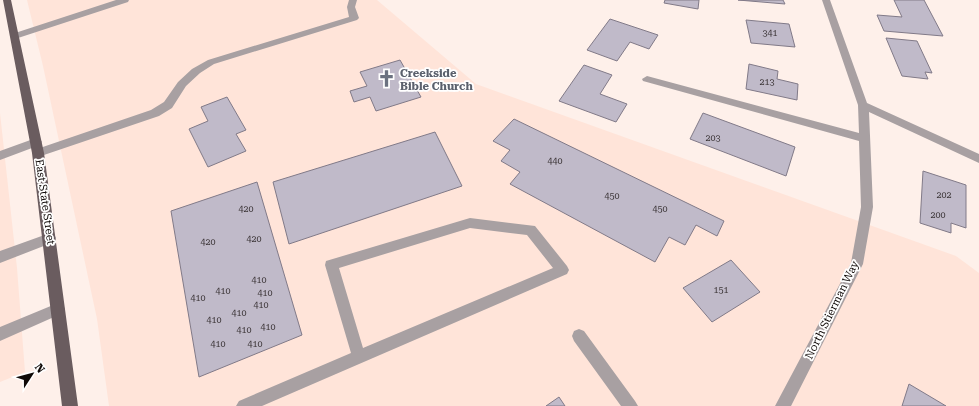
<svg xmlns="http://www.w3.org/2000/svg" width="979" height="406" font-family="'Roboto Serif',serif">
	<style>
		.built { fill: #ffe4d9 }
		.building { fill: #c0bac9; stroke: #817a88 }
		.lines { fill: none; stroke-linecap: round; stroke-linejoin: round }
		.minor { fill: #a8a0a2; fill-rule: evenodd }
		.major { fill: #6a5c5f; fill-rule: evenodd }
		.labels { text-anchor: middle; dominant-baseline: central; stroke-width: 3.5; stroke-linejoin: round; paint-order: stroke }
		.number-label { font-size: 9px; fill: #3c3638 }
		.worship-label { font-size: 11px; font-weight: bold; fill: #5b616d; stroke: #fff; text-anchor: start }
		.street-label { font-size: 11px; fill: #100a08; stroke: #fff }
	</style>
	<rect width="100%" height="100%" fill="#fef0ea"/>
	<path class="built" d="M27 0H377L476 84 956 256 979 273V406H109L97 319 43 66Z
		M0 113 17 268 25 372 0 382Z"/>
	<path class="building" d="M665 0H699L698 9 664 3Z
		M738 0H783L785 4Z
		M894 0H924L943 36 884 31 877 15 902 17Z
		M610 19 658 35 649 49 630 42 617 61 587 50Z
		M746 20 789 24 795 47 751 43Z
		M886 38 917 41 932 73 925 72 928 79 902 76Z
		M400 60 421 97 376 111 370 97 354 102 350 91 367 86 360 72Z
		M749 64 778 71 777 79 798 84 797 100 746 89Z
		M584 65 612 75 600 94 627 104 616 122 559 101Z
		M227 97 246 130 236 134 246 151 208 167 189 129 208 121 201 107Z
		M703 113 795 147 786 176 690 139Z
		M514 119 724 221 717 236 696 225 685 245 669 237 655 262 510 184 520 172 501 161 510 150 493 141Z
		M435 132 462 186 289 244 273 182Z
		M923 171 966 185V228L951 223V233L920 223Z
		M257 182 302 335 199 377 171 211Z
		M731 260 760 292 712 322 683 288Z
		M909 384 946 406H902Z
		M559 397 565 406H546Z"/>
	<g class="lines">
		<path class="minor" d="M116 0H129L128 2 18 38 15 39 10 36 12 34Z
			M349 0H357L355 7 359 18 357 20 214 64 200 73 186 86 172 108 159 116 38 157 34 156 32 153 34 150 151 110 164 102 178 82 192 69 208 60 349 17 347 7Z
			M822 0H830L867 103 979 154V163L869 112 873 207 863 264 791 406H775L851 263 861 207 859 141 643 81 642 79 647 76 859 133 858 105Z
			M36 138 40 139 42 142 40 145 0 160V151Z
			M470 218 535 226 567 266 569 270 567 274 262 406H236L239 401 351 353 325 265 326 261ZM470 228 527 235 553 268 363 348 339 268Z
			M50 233 54 234 56 238 54 242 0 263V251Z
			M58 303 63 305 65 309 63 313 0 341V327Z
			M579 329 584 331 635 401 638 406H621L574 341 572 336 574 331Z"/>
		<path class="major" d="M3 0H11L44 153 78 406H62L32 153Z"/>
	</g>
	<defs>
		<symbol id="church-bare" viewBox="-9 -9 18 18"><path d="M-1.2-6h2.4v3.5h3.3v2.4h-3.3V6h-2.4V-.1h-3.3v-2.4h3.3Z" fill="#6b7280" stroke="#fff" stroke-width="2.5" paint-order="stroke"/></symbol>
	</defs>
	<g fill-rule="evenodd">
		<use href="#church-bare" x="374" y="66" width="25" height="25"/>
	</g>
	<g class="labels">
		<g class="number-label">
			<text x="770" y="33">341</text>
			<text x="767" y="82">213</text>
			<text x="713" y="138">203</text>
			<text x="555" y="161">440</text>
			<text x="944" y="195">202</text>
			<text x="612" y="196">450</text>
			<text x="246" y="209">420</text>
			<text x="660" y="209">450</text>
			<text x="938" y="215">200</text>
			<text x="254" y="239">420</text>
			<text x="208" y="242">420</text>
			<text x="259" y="280">410</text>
			<text x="721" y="290">151</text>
			<text x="223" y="291">410</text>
			<text x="265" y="293">410</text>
			<text x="198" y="298">410</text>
			<text x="261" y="305">410</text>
			<text x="239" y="313">410</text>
			<text x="214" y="320">410</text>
			<text x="268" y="327">410</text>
			<text x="244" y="330">410</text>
			<text x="218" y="344">410</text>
			<text x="255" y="344">410</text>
		</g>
		<g class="worship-label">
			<text x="400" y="73">Creekside<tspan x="400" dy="13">Bible Church</tspan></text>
		</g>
		<g class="street-label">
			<text transform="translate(45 202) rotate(82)">East State Street</text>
			<text transform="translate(832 310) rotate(-64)">North Stierman Way</text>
		</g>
	</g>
	<g transform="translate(32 374) rotate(54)" stroke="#ffffff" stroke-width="3" paint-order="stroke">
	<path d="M0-3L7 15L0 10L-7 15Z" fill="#100a08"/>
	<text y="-6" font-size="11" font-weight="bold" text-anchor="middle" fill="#100a08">N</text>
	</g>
</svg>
